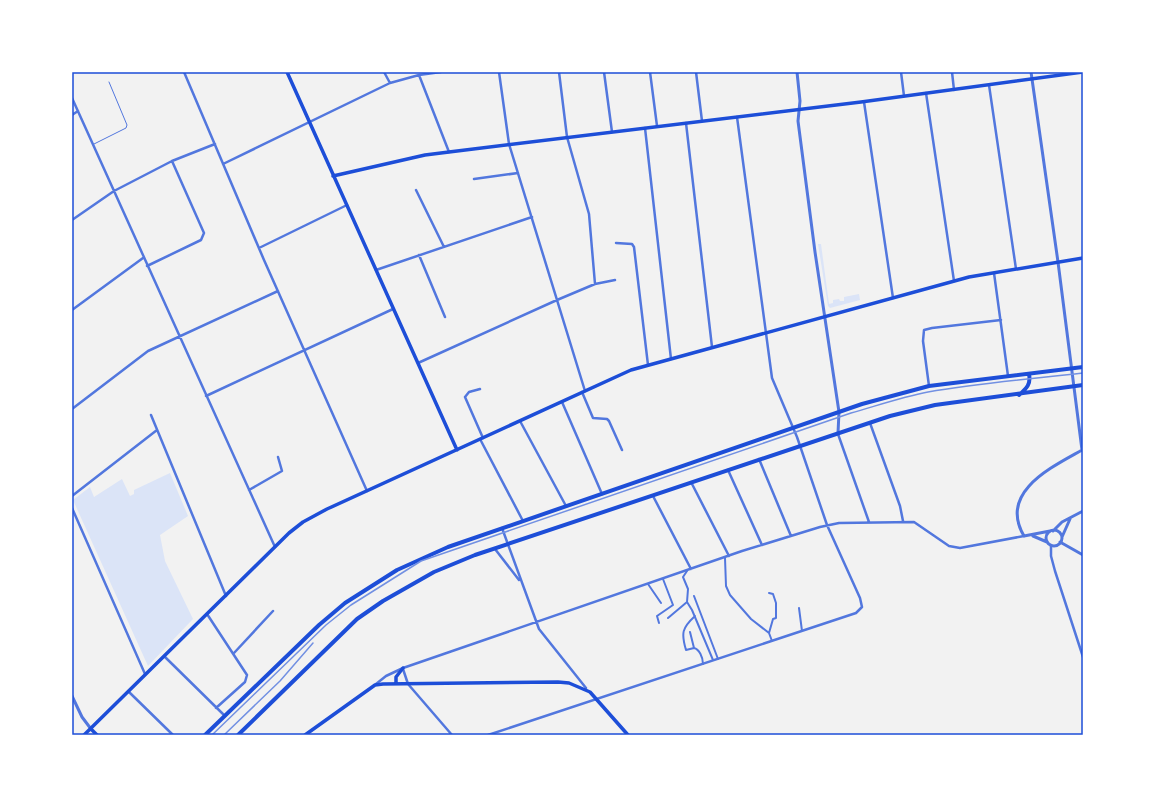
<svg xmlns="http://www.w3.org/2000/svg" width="1155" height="807" font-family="Raleway,sans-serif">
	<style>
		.green { fill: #dbe4f7 }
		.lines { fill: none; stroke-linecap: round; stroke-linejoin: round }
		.service { stroke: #5277de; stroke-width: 1 }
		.pedestrian { stroke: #5277de; stroke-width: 2 }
		.minor { stroke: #5277de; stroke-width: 2.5 }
		.tertiary { stroke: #5277de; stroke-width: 3 }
		.secondary { stroke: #1d4ed8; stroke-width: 3.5 }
		.primary { stroke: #1d4ed8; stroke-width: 4 }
		.rail { stroke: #7290e2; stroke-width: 1.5 }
		.neatline { fill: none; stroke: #1d4ed8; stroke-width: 1.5 }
	</style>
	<rect width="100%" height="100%" fill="#f2f2f2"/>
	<path class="green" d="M818 244H821L829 304 833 303V300L839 299 840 301H844V297L859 294 860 300 830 308 828 306Z
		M170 473 188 516 160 535 165 561 193 619 148 666 73 500 90 487 94 497 122 479 130 496 134 494V490Z"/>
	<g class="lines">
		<path class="service" d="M94 144 126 128 127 125 109 82"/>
		<path class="pedestrian" d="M725 558 726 586 730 595 751 619 769 633 772 641
			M687 571 683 577 688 589 687 602 692 610 713 660
			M648 584 661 603
			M694 596 718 659
			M799 608 802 631
			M668 618 687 602
			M659 623 657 616 673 605 663 579
			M690 632 694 648C699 649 703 657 703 664
			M769 633 773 619 776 618V603L773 594 769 593
			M694 648 686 650C681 633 682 628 695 616"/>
		<path class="minor" d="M184 72 264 260 367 491
			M384 72 390 83
			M499 72 509 144 585 391
			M559 72 567 137 589 214 595 284
			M604 72 612 132
			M650 72 657 126
			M696 72 702 121
			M901 72 904 96
			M952 72 954 90
			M419 75 449 152
			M989 85 1016 269
			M926 93 954 281
			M72 98 275 547
			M864 102 893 298
			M72 115 78 111
			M686 123 712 347
			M645 128 671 359
			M223 164 390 83 419 75 441 72
			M474 179 518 173
			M416 190 444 247
			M72 220 114 191 172 161 215 144
			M616 243 632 244 634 247 648 365
			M259 248 347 205
			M419 255 445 317
			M147 266 201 240 204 233 172 161
			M376 270 532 217
			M994 273 1008 376
			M72 310 143 258
			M418 363 557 300 595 284 615 280
			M929 386 923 341 924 330 932 328 1001 320
			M480 389 469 392 465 397 483 438
			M582 392 593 418 607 419 609 421 622 450
			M206 396 393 309
			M562 402 602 494
			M72 409 148 351 278 291
			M151 415 226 596
			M520 421 566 506
			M870 423 900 506 903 521
			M838 434 869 522
			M480 439 523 521
			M759 459 791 536
			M728 470 762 545
			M691 482 729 556
			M249 490 282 471 278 457
			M72 496 157 430
			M653 496 691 569
			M72 508 145 674
			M502 528 539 629 586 688
			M1051 545V556L1055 571 1083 657
			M495 549 519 580
			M207 614 247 675 245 682 216 708
			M234 653 273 611
			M165 657 225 716
			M403 669 408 684 452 735
			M376 684 386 676 403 668 742 551 820 527 839 523 914 522 949 546 960 548 1024 536
			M129 692 173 735
			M488 735 856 613 862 607 860 598 827 525 797 437 772 378 737 117"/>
		<path class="tertiary" d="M797 72 800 101 798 121 815 252 839 412 838 433
			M1031 72 1058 262 1082 450C1052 467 998 492 1024 536L1050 531
			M1046 538a8 8 0 1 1 16 0a8 8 0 1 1-16 0Z
			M1053 531 1062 522 1083 511
			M1033 536 1047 542
			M1062 537 1070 519
			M1060 542 1083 555
			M72 696 82 717 91 729"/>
		<path class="secondary" d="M287 72 457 450
			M333 176 425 155 449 152 861 102 1083 72
			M396 683V677L403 668
			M91 729 97 735
			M84 735 289 533 303 522 327 509 631 370 969 277 1083 258
			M305 735 375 685 383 684 558 682 569 683 590 692 628 735"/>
		<path class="primary" d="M1019 395C1027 388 1031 384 1029 374
			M205 735 319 625 345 603 397 570 448 547 862 404 929 386 1083 367
			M238 735 357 619 383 601 434 572 475 555 890 416 935 405 1083 385"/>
		<path class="rail" d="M212 735 326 625 351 605 421 561 851 413C876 406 902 397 928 392 979 383 1031 379 1083 373
			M224 735 280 681 313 643"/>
	</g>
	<rect width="1155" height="807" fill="none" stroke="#ffffff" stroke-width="146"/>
	<rect x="73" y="73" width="1009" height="661" class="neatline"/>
</svg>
